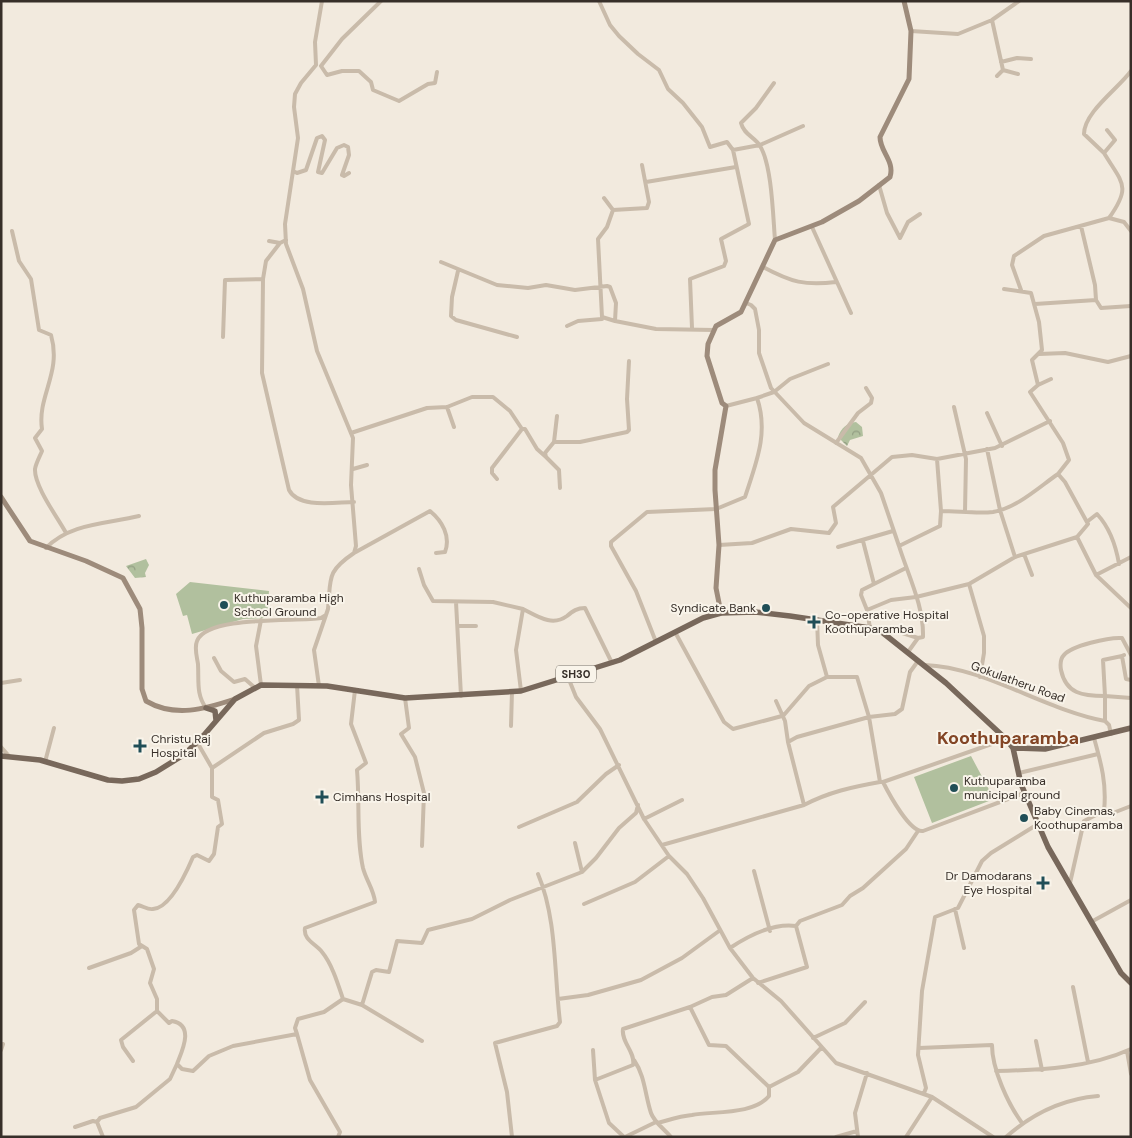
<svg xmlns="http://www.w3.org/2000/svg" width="1132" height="1138" font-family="'DM Sans',sans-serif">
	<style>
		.grass { fill: #b1c09e }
		.forest { fill: url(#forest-crowns) }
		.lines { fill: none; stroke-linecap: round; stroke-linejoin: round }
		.street { stroke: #c9bbaa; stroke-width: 4 }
		.secondary { stroke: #9d8b7b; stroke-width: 5 }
		.primary { stroke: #78685b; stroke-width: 5.5 }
		.poi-dot { fill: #204e57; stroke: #f9f4ea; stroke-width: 2 }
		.labels { text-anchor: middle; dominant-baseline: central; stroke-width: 4; stroke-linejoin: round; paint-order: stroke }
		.shield { fill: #f9f4ea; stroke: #716a63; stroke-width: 1 }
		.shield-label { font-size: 11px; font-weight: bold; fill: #372f29 }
		.poi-label { font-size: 12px; fill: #372f29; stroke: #f9f4ea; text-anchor: start }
		.street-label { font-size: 12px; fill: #372f29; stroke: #f9f4ea }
		.district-label { font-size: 18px; font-weight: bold; fill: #834525; stroke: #f9f4ea }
	</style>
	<defs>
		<pattern id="forest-crowns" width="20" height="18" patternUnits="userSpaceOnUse" patternTransform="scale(1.25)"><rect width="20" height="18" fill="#b1c09e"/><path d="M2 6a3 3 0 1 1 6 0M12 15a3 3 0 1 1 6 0" fill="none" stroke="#919c81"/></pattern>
	</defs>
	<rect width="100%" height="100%" fill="#f2eade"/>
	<path class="grass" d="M190 582 269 591 267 618 243 619 192 634 187 615 183 616 176 594Z
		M971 756 994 799 932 823 914 777Z"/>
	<path class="forest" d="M856 422 862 427 863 436 850 440 847 446 838 437C841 428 847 423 856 422Z
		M146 559 149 565 145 573 146 577 135 578 126 566Z"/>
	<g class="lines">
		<path class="street" d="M381 1 342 39 321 66 327 75 342 71H359L371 82 373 90 399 101 428 84 435 83 437 72
			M599 1 610 25 619 36 638 54 659 70 668 89 683 103 702 127 710 147 727 142 733 150 749 224 721 239 726 261 724 266 690 279 692 328
			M992 20 1003 70 997 76
			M911 31 958 34 992 20 1019 1
			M1001 62 1017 58 1031 59
			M1003 70 1018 74
			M774 83 756 108 741 123C744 135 755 137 760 146 772 165 773 217 775 240
			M1107 130 1115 140 1104 153 1084 134C1084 112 1119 88 1131 71
			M733 150 760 145 803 126
			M1104 153C1122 183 1132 186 1109 218
			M293 171 297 173 306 170 317 138 322 136 325 140 318 172 322 173 337 148 344 145 348 147 349 155 342 175 344 176 349 173
			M646 182 736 167
			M879 185 887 213 900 238 908 222 920 214
			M604 198 613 210
			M613 210 607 227 598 239 602 317 615 321
			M613 210 647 208 649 202 642 165
			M1081 226 1095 285 1096 300
			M812 227 851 313
			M12 231 19 261 31 279 39 330 51 335C62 373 37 396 42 429L35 438 42 451C40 456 36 463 35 469 34 486 58 518 66 533
			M286 240 280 243 266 261 263 279 262 373 289 490C299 509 336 502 354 502
			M269 241 280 243
			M441 262 497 285 528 288 546 285 575 290 607 286 610 287 616 303 615 321 656 329 714 330
			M763 267C791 282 805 286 836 282
			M458 271 452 297 451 316 456 320 517 337
			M1021 290 1012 265 1014 256 1044 236 1109 218 1124 222 1131 231
			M746 303 751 305 755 309 759 330V353L771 388 804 423 861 458 881 493 899 546
			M1035 304 1096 300 1101 308 1131 306
			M567 326 578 321 602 319
			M223 337 225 280 263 279
			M1039 354 1065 353 1108 362 1131 356
			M1038 385 1051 379
			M726 406 757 398
			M447 407 454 427
			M954 407 966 459 965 512
			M987 413 1002 446
			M351 433 427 408 447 407 472 397H493L510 411 522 429H525L537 449 546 457 545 453 554 442 557 416
			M554 442H580L627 432 629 430 627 399 629 361
			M836 443 858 413 871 403 872 398 866 388
			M987 449 1000 510 1015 557
			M546 457 559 470 560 488
			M353 469 367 465
			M497 479 492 473V468L522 429
			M941 511C958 511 977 514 993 512 1017 508 1039 487 1058 474
			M1088 521 1097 514C1110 528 1116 546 1119 564
			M1077 537 1096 575 1131 608
			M863 541 874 584
			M719 545 752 543 791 529 829 533 836 523 833 507 892 457 912 455 937 459 995 448 1050 421
			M838 547 893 531
			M46 548C70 523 107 524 139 516
			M354 553 430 511C442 521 451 536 445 552L436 553
			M1024 554 1032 575
			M419 569 424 585 433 601 493 602 523 609
			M1096 575 1131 557
			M969 584 984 636V653L980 677
			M456 602 461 696
			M867 610 861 595 862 590 906 568
			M261 620 256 646 261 685
			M458 626H476
			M870 628 867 610 891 600 916 597 969 584 1015 557 1077 537 1088 524 1065 482 1058 474 1069 460 1063 443 1030 392 1038 385 1032 360 1042 350 1039 322 1031 293 1004 289
			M675 632 724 722 733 729 782 716
			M887 636 893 630 918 638
			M656 642 636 591 611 546V542L647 512 716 509 745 497C756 463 769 433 757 398L774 392 790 379 828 364
			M908 652 918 638 923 637C924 606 908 575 899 546L940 526 941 511 937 459
			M1124 655 1122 656 1126 679 1131 680
			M1122 656 1103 660 1105 696C1083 696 1066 694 1061 670 1060 664 1060 659 1064 655 1071 646 1109 637 1122 638L1131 655
			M214 658 221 671 234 682 245 679 254 687
			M918 661 910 672 902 709 895 714 869 717 880 782H883C889 794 910 833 923 831L1024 793
			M925 665C984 667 1045 710 1105 721
			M568 677 576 697 600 729 644 819 669 856 687 874 703 898 730 948 753 978 781 1001 836 1063 932 1097 993 1137
			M1 683 20 680
			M319 686 314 650 326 615
			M521 691 516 650 523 609C537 616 552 627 567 616 573 611 577 608 585 608L612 663
			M405 698 409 728 401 734 415 757 424 793 422 846
			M776 701 785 721 788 742 797 737 869 717 857 677H827
			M206 708C196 694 199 681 198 664 197 657 194 648 197 641 207 615 297 622 321 618L326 615 328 609C331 578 326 572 354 553L356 546 351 485 353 438 317 351 303 289 286 244 285 224 298 138 294 107 295 94 301 83 316 65 315 42 322 1
			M783 716 809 686 827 677 818 645 817 619
			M511 726 512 691
			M1111 734 1109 725 1105 721V696L1131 698
			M788 742 804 805
			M1 747 9 756
			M45 762 54 728
			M212 768 264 733 293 724 299 720 297 685
			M1019 773 1098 754
			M883 782 1006 739
			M1104 811 1113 813 1131 806
			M644 819 682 800
			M519 827 577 802 606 774 619 765
			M575 843 582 872
			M662 845 804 805C829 792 852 787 880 782
			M754 871 770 931
			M1070 883 1084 821 1104 811C1107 784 1101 763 1094 738
			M584 904 635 882 669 856
			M955 909 964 948
			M1091 922 1131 900
			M730 948C748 936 774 923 796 926L800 921 842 905 850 896 863 888 906 849 918 831
			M89 968 131 953 142 946
			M758 983 807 967 796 926
			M1073 987 1088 1062
			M343 999C338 984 332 964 322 952 316 944 303 940 305 928L375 902C374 890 366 880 363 868 356 836 360 803 357 770L366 763 351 724 355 690
			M558 999 588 995 641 980 682 958 719 931
			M362 1005 422 1041
			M690 1007 709 1045 726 1046 769 1087
			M297 1034 310 1080 340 1132 338 1137
			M813 1038 845 1023 865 1002
			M1036 1041 1042 1070
			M919 1048 992 1045C992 1069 1008 1104 1022 1123
			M1 1050 3 1044
			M593 1050 595 1080
			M1127 1051 1131 1074
			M634 1060C645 1076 645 1095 651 1113 654 1122 664 1129 671 1137
			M133 1061 123 1047 121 1040 157 1011
			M177 1064C182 1051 195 1025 172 1021L169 1023 157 1011V999L150 983 154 969 147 949 139 944 134 910 138 905C143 906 148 910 153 909 171 908 187 871 193 857L197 855 209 861 214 854 218 827 222 824 218 800 212 797V768L197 742
			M996 1071C1042 1070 1089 1068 1131 1049
			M924 1093 926 1088 918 1055 922 991 935 917 958 908 982 861 991 853 1038 824
			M658 1123C669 1120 680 1116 692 1115 713 1111 754 1115 769 1096V1087L798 1072 821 1048
			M75 1127 93 1121 97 1122
			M103 1137 97 1122 100 1118 136 1107 170 1079 177 1064 182 1069 193 1071 209 1056 233 1046 297 1034 295 1028 298 1019 324 1012 343 999 362 1005 372 972 376 970 389 972 397 941 422 943 428 930 472 919 510 900 582 872 596 858 619 828 636 813 638 805
			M512 1137 507 1092 495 1043 557 1026 560 1022C554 973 557 919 538 874
			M624 1137 609 1123 595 1080 633 1065C636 1053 621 1042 623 1029L690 1007 712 997 726 995 753 978
			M625 1137 656 1122
			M836 1137 857 1131
			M858 1137 855 1113 867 1073
			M906 1137 932 1097
			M1006 1137C1033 1113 1062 1099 1098 1096"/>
		<path class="secondary" d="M1 497 30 541 86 561 123 578 140 609 142 628V689L146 701C175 718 205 709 235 699
			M721 613 716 588 719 545 715 490V470L726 406 722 403 707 356 708 344 716 326 741 312 775 240 822 222 859 201 890 177C895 161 880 152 880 137L909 79 911 31 904 1"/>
		<path class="primary" d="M206 708 215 711 216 720
			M1013 748 1021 784 1048 847 1121 973 1131 983
			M1 756 40 760 108 780 122 781 139 779 156 772 185 754 204 735 235 699 261 685 327 686 405 698 521 691 620 660 703 618 721 613 755 612 790 616 870 628 883 633 946 683 1006 739 1013 748 1045 749 1131 728"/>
	</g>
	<g class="poi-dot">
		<circle cx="224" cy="605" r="5"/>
		<circle cx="766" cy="608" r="5"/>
		<path d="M811.5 614.5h5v5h5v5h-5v5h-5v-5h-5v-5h5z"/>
		<path d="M137.5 738.5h5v5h5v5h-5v5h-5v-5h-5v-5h5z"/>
		<circle cx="954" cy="788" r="5"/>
		<path d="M319.5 789.5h5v5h5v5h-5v5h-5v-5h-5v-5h5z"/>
		<circle cx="1024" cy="818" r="5"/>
		<path d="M1040.5 875.5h5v5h5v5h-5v5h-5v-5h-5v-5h5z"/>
	</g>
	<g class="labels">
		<rect class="shield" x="556" y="665.5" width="40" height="17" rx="4"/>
		<g class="shield-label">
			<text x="576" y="674">SH30</text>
		</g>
		<g class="poi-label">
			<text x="234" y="598">Kuthuparamba High<tspan x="234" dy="14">School Ground</tspan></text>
			<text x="756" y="608" text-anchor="end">Syndicate Bank</text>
			<text x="825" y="615">Co-operative Hospital<tspan x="825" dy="14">Koothuparamba</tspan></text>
			<text x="151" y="739">Christu Raj<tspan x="151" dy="14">Hospital</tspan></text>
			<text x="964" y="781">Kuthuparamba<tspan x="964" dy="14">municipal ground</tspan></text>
			<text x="333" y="797">Cimhans Hospital</text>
			<text x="1034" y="811">Baby Cinemas,<tspan x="1034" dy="14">Koothuparamba</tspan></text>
			<text x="1032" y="876" text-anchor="end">Dr Damodarans<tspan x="1032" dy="14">Eye Hospital</tspan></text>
		</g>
		<g class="street-label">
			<text transform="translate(1018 682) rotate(20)">Gokulatheru Road</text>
		</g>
		<g class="district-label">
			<text x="1008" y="738">Koothuparamba</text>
		</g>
	</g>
	<rect width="1132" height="1138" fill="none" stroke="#372f29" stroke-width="5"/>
</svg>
